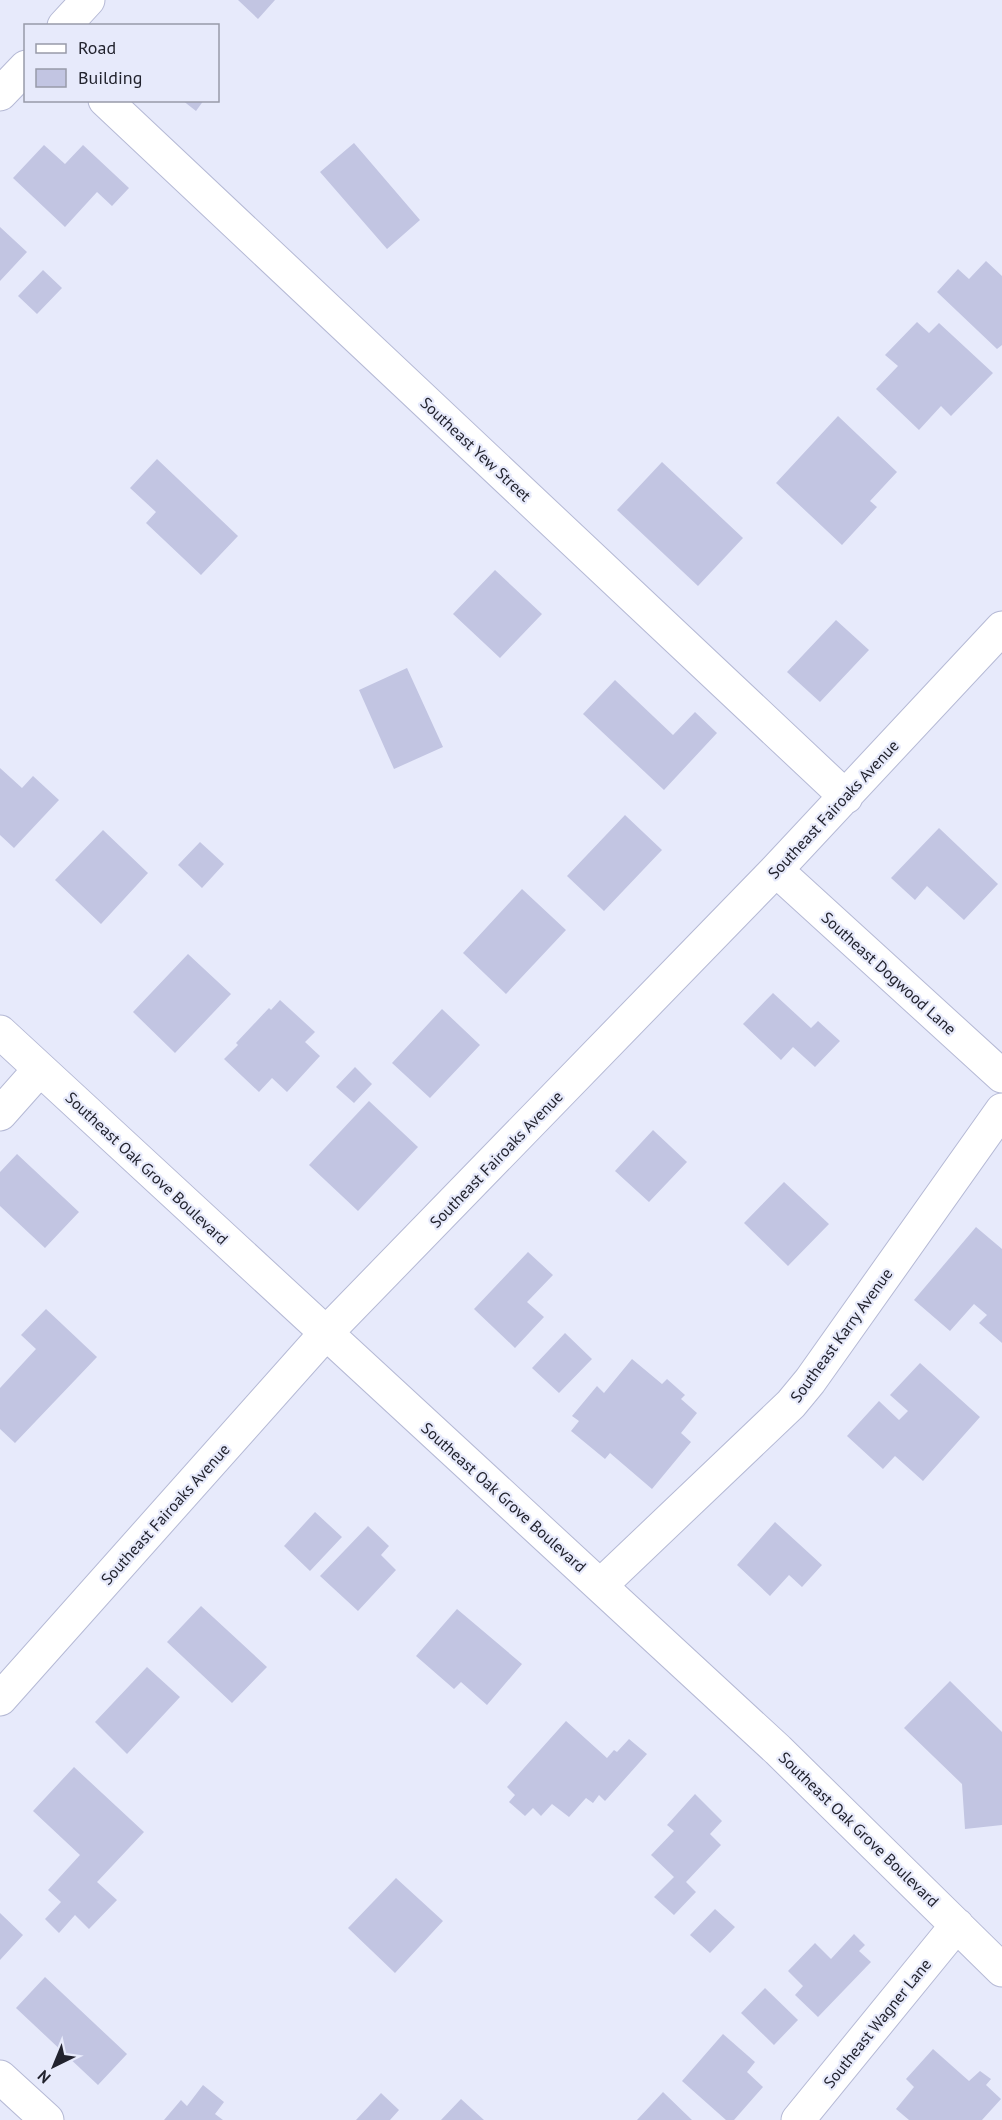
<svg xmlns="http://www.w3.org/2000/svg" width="1002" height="2120" font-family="'PT Sans',sans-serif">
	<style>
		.building { fill: #c2c5e2 }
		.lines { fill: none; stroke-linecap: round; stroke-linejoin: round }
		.minor-casing { stroke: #b5b9d5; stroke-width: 35 }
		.minor { stroke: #fff; stroke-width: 33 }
		.labels { text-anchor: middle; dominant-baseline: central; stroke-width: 4.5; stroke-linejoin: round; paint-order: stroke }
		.street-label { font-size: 16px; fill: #22232e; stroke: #e7eafb }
	</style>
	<rect width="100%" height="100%" fill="#e7eafb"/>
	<path class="building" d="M238 0H275L258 19Z
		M182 100H204L196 111Z
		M354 143 420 220 387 249 320 172Z
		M44 145 65 164 83 145 129 188 112 206 97 192 65 227 13 178Z
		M0 227 27 252 0 281Z
		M986 261 1002 276V345L997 349 937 292 958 269 969 279Z
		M43 270 62 288 37 314 18 296Z
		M917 322 929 333 939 323 993 373 951 416 941 406 919 430 876 389 898 366 885 355Z
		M838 416 897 472 870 501 877 507 842 545 776 483Z
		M157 459 238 536 201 575 146 523 156 512 130 488Z
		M662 462 743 538 698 586 617 510Z
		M495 570 542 614 500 658 453 614Z
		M836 620 869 650 820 702 787 672Z
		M407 668 443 747 394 769 359 690Z
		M615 680 673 735 695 712 717 733 664 790 583 714Z
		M0 768 22 788 33 776 59 800 14 848 0 835Z
		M625 815 662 850 604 911 567 876Z
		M939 828 998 884 964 920 927 886 915 900 891 878Z
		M103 830 148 873 101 924 55 880Z
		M200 842 224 864 202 888 178 865Z
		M522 889 566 930 506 994 463 953Z
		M188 954 231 994 175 1053 133 1012Z
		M773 993 811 1028 818 1021 840 1041 815 1067 793 1047 781 1060 743 1024Z
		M280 1000 315 1032 305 1042 320 1056 287 1092 272 1078 259 1092 224 1059 238 1045 236 1043 269 1008 271 1010Z
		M442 1009 480 1045 430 1098 392 1063Z
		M355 1067 372 1084 354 1103 336 1087Z
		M369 1101 418 1147 358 1211 309 1165Z
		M653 1130 687 1162 649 1202 615 1171Z
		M17 1154 79 1212 45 1248 0 1206V1172Z
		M784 1182 829 1224 788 1266 744 1223Z
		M976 1227 1002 1249V1343L979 1323 987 1315 974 1304 950 1331 914 1300Z
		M528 1252 553 1275 527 1302 544 1317 515 1348 474 1309Z
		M46 1309 97 1357 15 1443 0 1429V1388L36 1349 21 1335Z
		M565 1333 592 1359 559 1393 532 1368Z
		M632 1359 662 1384 667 1379 685 1395 681 1399 697 1413 681 1433 691 1442 652 1489 610 1453 605 1459 571 1431 579 1421 572 1416 597 1386 604 1393Z
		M920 1363 980 1417 923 1481 895 1456 883 1469 847 1436 879 1401 899 1420 908 1411 890 1395Z
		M315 1512 342 1537 310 1571 284 1546Z
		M775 1522 822 1565 802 1587 789 1575 770 1596 737 1565Z
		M368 1526 389 1546 381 1555 396 1570 358 1611 320 1576Z
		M201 1606 267 1667 232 1703 167 1642Z
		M457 1609 522 1664 487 1705 461 1682 454 1689 416 1656Z
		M147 1667 180 1697 127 1754 95 1722Z
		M950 1681 1002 1732V1825L965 1829 962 1784 904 1728Z
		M566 1721 607 1758 614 1750 617 1752 629 1739 647 1754 605 1801 599 1795 593 1803 586 1798 569 1817 552 1804 541 1816 533 1808 525 1816 509 1802 515 1795 507 1787Z
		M74 1767 144 1832 97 1882 117 1900 89 1929 75 1915 59 1933 45 1919 61 1902 48 1890 80 1855 33 1811Z
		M695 1794 722 1821 710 1834 721 1845 686 1882 696 1892 674 1915 654 1897 674 1877 651 1855 674 1831 667 1825Z
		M396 1878 443 1921 395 1973 348 1928Z
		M715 1909 735 1927 710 1953 690 1935Z
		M0 1913 23 1935 0 1960Z
		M854 1934 865 1945 859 1951 871 1962 818 2017 795 1995 803 1986 788 1971 815 1943 831 1959Z
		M45 1977 127 2054 98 2085 16 2008Z
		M765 1988 798 2020 774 2045 741 2013Z
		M723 2034 755 2062 747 2072 763 2087 734 2120H726L682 2081Z
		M933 2049 969 2081 980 2071 991 2079 986 2085 1001 2099 982 2120H909L896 2109 914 2087 906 2079Z
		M203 2085 224 2102 215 2114 223 2120H164L181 2100 187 2106Z
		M663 2092 692 2120H637Z
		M381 2093 399 2110 390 2120H356Z
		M461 2099 484 2120H441Z"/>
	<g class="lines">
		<defs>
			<path id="minor" d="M64 26 88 0
				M0 94 26 67
				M105 100 846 797
				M776 870 1002 1076
				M0 1032 778 1750 1002 1970
				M0 1114 40 1069
				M601 1585 791 1404 810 1381 1002 1110
				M0 1699 326 1333 776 870 1002 628
				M0 2077 47 2120
				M798 2120 957 1925"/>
		</defs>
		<use href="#minor" class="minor-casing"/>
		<use href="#minor" class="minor"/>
	</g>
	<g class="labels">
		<g class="street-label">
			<text transform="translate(476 449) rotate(43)">Southeast Yew Street</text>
			<text transform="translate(833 809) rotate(-47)">Southeast Fairoaks Avenue</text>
			<text transform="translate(889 973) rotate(42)">Southeast Dogwood Lane</text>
			<text transform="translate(496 1159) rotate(-46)">Southeast Fairoaks Avenue</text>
			<text transform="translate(147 1168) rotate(43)">Southeast Oak Grove Boulevard</text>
			<text transform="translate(841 1335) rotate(-54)">Southeast Karry Avenue</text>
			<text transform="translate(504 1497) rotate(42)">Southeast Oak Grove Boulevard</text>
			<text transform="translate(165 1514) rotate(-48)">Southeast Fairoaks Avenue</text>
			<text transform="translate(859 1829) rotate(44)">Southeast Oak Grove Boulevard</text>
			<text transform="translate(877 2023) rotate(-51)">Southeast Wagner Lane</text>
		</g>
	</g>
	<rect x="24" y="24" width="195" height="78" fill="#e7eafb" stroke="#989aa9" stroke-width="1.5"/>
	<rect x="36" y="44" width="30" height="9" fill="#ffffff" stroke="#989aa9" stroke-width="1.5"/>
	<text x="78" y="54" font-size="18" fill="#22232e">Road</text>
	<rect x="36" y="69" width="30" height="18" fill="#c2c5e2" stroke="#989aa9" stroke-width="1.5"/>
	<text x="78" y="84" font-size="18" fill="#22232e">Building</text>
	<g transform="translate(54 2066) rotate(223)" stroke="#e7eafb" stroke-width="4.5" paint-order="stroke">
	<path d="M0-4.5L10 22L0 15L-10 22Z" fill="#22232e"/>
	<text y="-9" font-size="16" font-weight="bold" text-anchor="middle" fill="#22232e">N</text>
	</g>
</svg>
